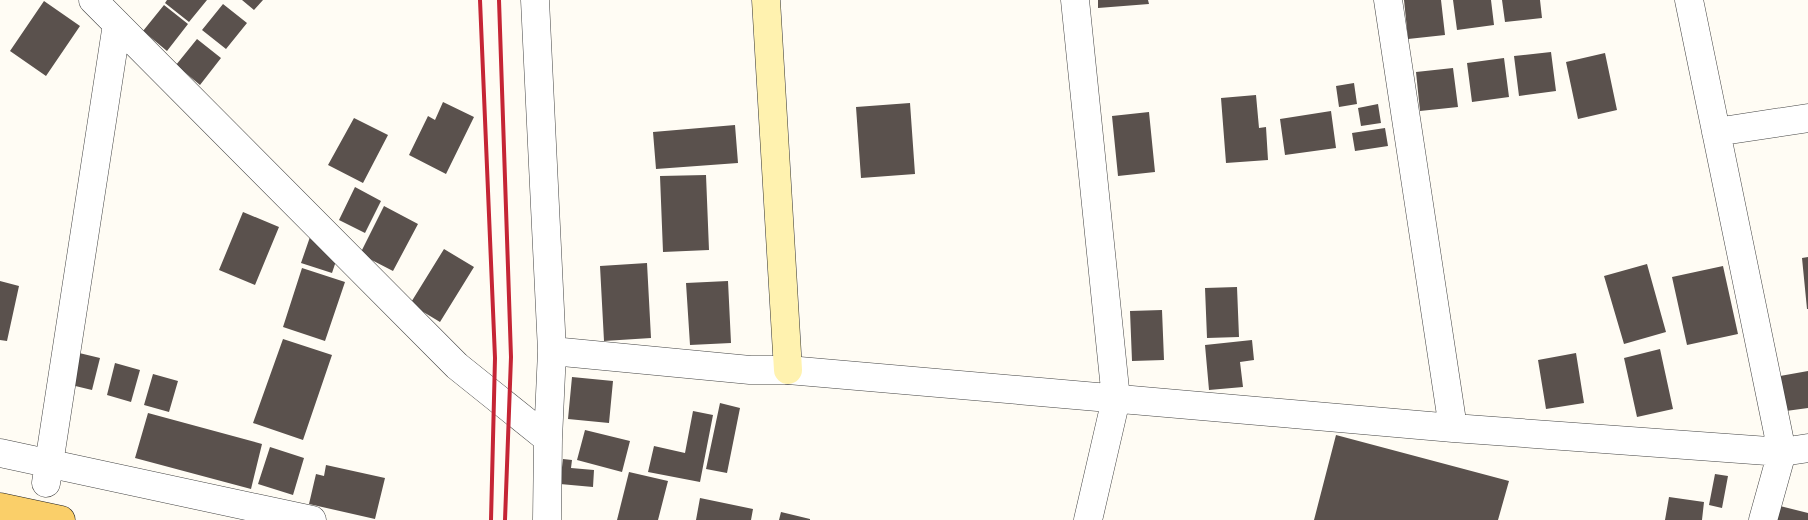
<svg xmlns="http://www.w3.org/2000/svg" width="1808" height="520" font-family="Bitter,serif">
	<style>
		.building { fill: #5a514d }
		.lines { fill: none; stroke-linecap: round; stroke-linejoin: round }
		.street-casing { stroke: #444; stroke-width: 29 }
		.secondary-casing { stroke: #333; stroke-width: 29 }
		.primary-casing { stroke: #222; stroke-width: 29 }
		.street { stroke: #fff; stroke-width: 28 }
		.secondary { stroke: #fff2af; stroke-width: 28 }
		.primary { stroke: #facf69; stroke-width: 28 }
		.rail { stroke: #c52535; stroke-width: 4 }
	</style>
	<rect width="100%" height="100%" fill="#fffcf4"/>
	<path class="building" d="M167 0H207L189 22 165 3Z
		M242 0H263L254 10Z
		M1098 0H1148L1149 4 1098 8Z
		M1404 0H1441L1445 35 1408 39Z
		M1453 0H1491L1494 25 1457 30Z
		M1502 0H1540L1542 18 1505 22Z
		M44 1 80 26 46 76 10 51Z
		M223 4 247 23 226 49 202 30Z
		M164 5 188 24 167 51 143 31Z
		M197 39 221 58 200 85 176 65Z
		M1551 52 1556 91 1519 96 1514 56Z
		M1605 53 1617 110 1578 119 1566 62Z
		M1504 58 1509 97 1472 102 1467 63Z
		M1453 68 1458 107 1420 111 1416 72Z
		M1354 83 1357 104 1339 107 1336 86Z
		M1256 95 1259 128 1266 127 1268 160 1226 163 1221 98Z
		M443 102 474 117 446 174 409 155 428 116 435 120Z
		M910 103 915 174 861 178 856 107Z
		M1378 104 1381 123 1361 126 1358 108Z
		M1331 111 1336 148 1285 155 1280 119Z
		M1149 112 1155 172 1118 176 1112 116Z
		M354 118 388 135 363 183 328 165Z
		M735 125 738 163 656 169 653 132Z
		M1385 128 1388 146 1355 151 1352 133Z
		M706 175 709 250 663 252 660 176Z
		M355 187 381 201 365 233 339 220Z
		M384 206 418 224 393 271 360 254Z
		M243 212 279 227 255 285 219 270Z
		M311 234 337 258 332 273 301 263Z
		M444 249 474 267 440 322 410 304Z
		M1808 257V309H1807L1802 258Z
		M647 263 651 338 604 341 600 266Z
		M1647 264 1666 332 1624 344 1604 276Z
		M1723 266 1738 334 1687 345 1672 277Z
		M302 268 345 282 325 341 283 327Z
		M0 281 19 286 7 341 0 340Z
		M728 281 731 343 690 345 686 283Z
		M1237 287 1239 337 1207 338 1205 288Z
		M1162 310 1164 360 1132 361 1130 311Z
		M283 339 332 355 303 440 253 423Z
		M1252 340 1254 360 1240 362 1243 387 1209 390 1205 345Z
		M1660 349 1673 409 1637 417 1624 358Z
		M75 352 100 358 92 390 67 384Z
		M1576 353 1584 403 1546 409 1538 360Z
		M115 363 140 370 131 402 107 395Z
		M1808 371V408L1786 411 1780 376Z
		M153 374 178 381 169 412 144 405Z
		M572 377 613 381 609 423 568 419Z
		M720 403 740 408 727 473 706 469Z
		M693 411 713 415 700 482 648 472 654 446 685 453Z
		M148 413 262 444 251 489 135 458Z
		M585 430 630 441 622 472 577 460Z
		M1336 435 1509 481 1498 520H1314Z
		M270 447 304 458 293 495 258 484Z
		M563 459 572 460 571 468 594 470 593 487 560 484Z
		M326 465 385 478 375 519 309 504 316 474 324 476Z
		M629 472 668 481 658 520H617Z
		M1715 474 1728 476 1722 508 1709 505Z
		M1669 497 1704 502 1702 520H1665Z
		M700 498 753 509 751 520H696Z
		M1780 506 1808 513V520H1777Z
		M781 512 810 519V520H779Z"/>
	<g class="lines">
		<defs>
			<path id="street" d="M93 0 457 366 548 439
				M535 0 552 351 548 439 547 520
				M1075 0 1116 399 1088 520
				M1388 0 1453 428
				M1689 0 1782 452 1763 520
				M1716 132 1808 118
				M552 351 750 370H788L1453 428 1782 452 1808 448
				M0 453 312 520
				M46 483 117 24"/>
			<path id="secondary" d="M766 0 788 370"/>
			<path id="primary" d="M0 507 61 520"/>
		</defs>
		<use href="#street" class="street-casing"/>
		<use href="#secondary" class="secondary-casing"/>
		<use href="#primary" class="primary-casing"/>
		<use href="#street" class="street"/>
		<use href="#secondary" class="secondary"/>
		<use href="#primary" class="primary"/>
		<path class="rail" d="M480 0 495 358 491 520
			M499 0 511 357 505 520"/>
	</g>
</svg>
